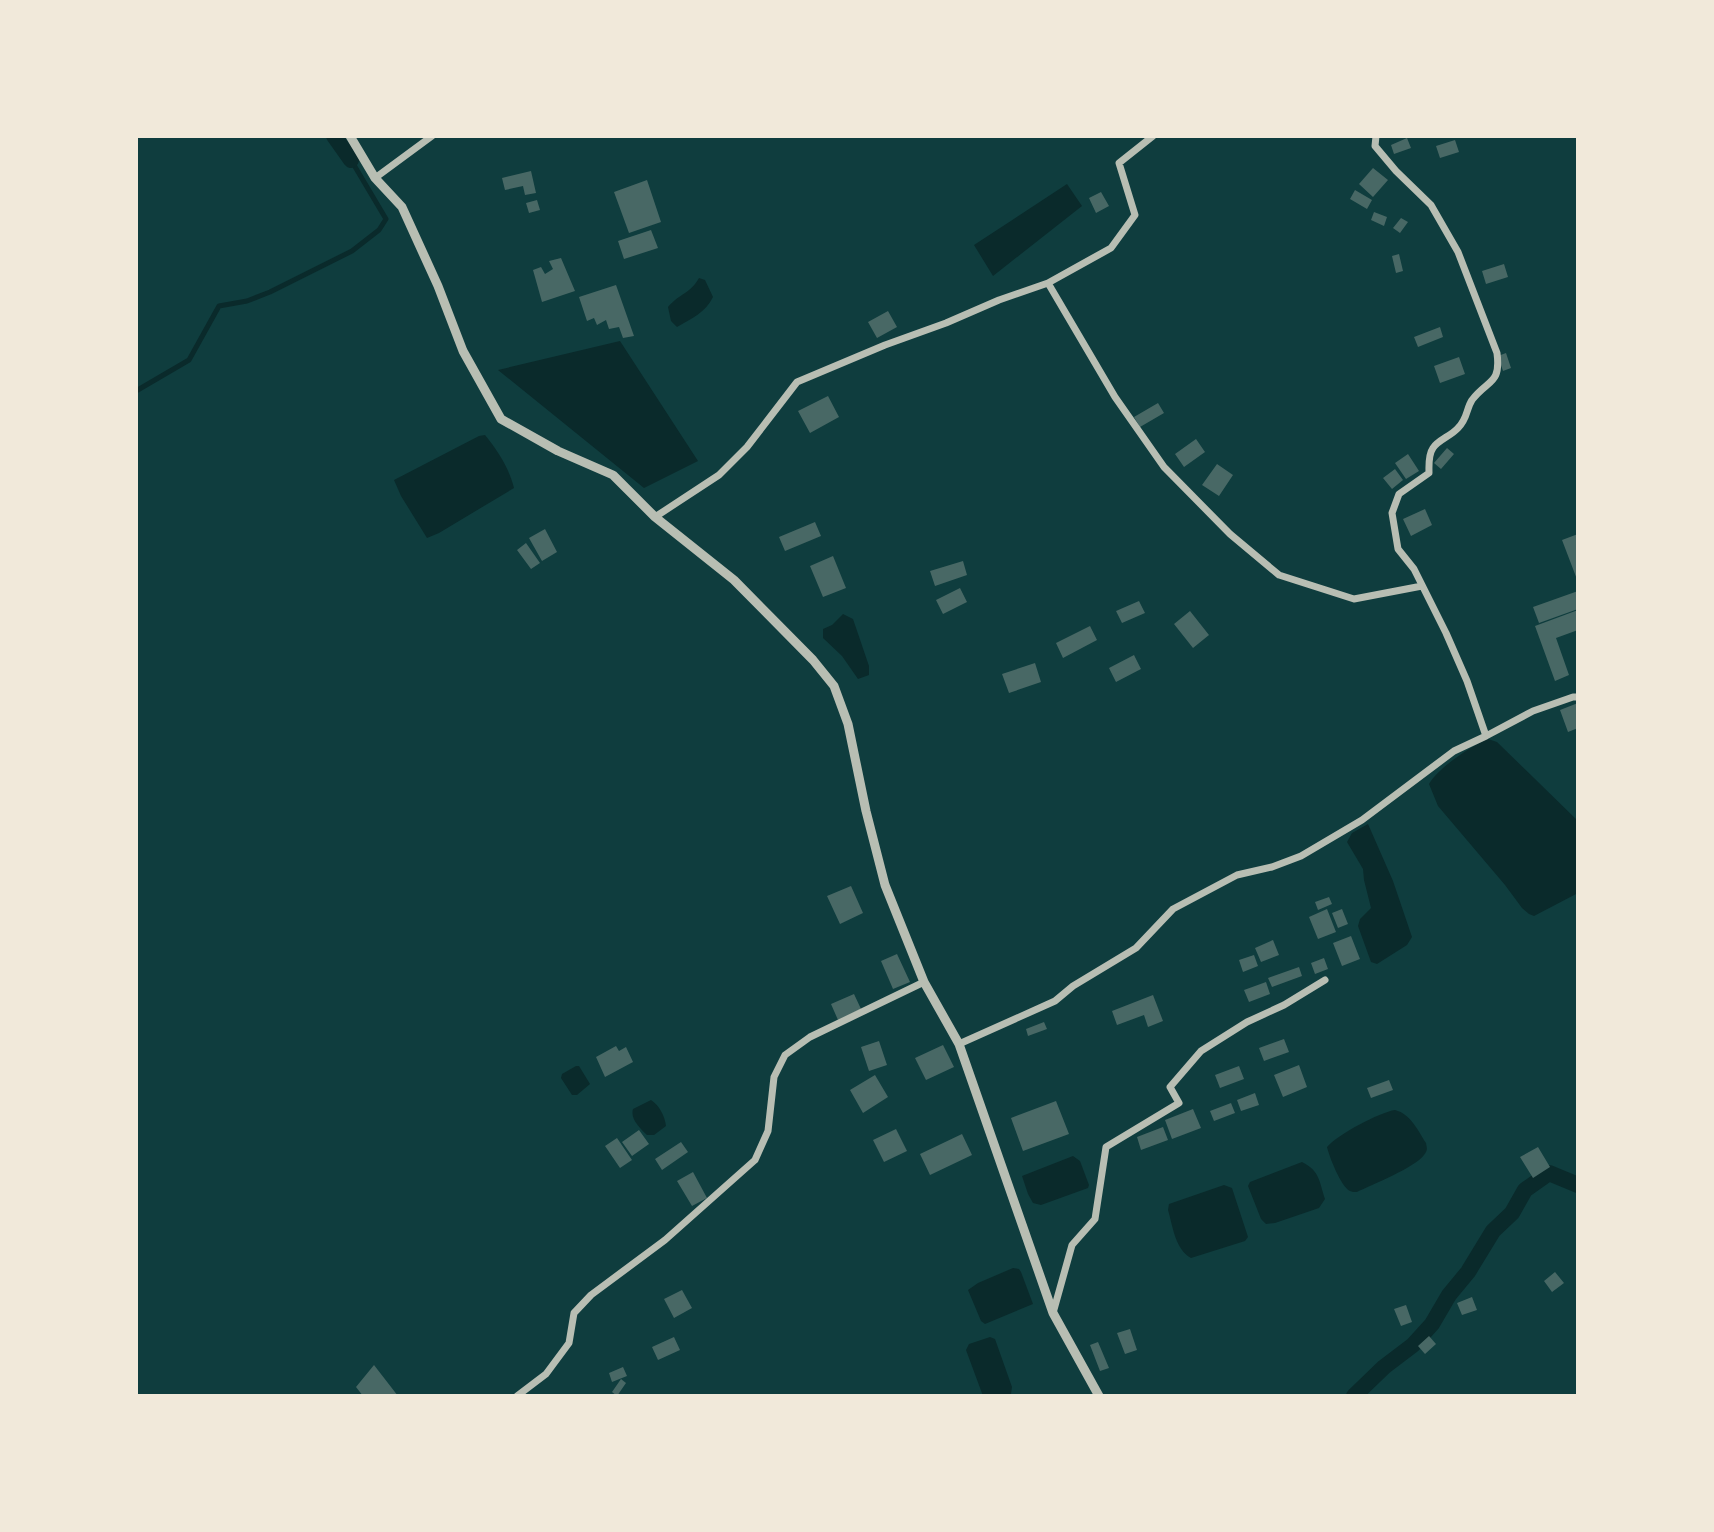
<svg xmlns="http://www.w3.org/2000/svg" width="1714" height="1532" font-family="'IBM Plex Sans',sans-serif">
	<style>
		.water { fill: #0a2a2b }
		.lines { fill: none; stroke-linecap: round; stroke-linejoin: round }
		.stream { stroke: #0a2a2b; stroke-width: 5 }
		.canal { stroke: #0a2a2b; stroke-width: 16 }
		.building { fill: #486865 }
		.minor { stroke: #b8beb3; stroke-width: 7 }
		.tertiary { stroke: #b8beb3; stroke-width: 9 }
	</style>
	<rect width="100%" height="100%" fill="#0f3d3e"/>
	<path class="water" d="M1067 184 1082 206 993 276 974 245Z
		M699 278 705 280 713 297C706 312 691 319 677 327L671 321 668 307C680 293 690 294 699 278Z
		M620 341 698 461 644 488 498 370Z
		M485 435C498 451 509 468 514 488L439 533 427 538 401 496 394 480 479 436Z
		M843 614 853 619 869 666V675L858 679 842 656 823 638V629L832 625Z
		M1488 739 1497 742 1578 821V893L1534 916 1529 914 1522 908 1505 885 1438 806 1429 784C1438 768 1471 746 1488 739Z
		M1368 824 1393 881 1412 937 1407 945 1377 964 1371 962 1358 926 1360 919 1371 908 1364 880 1363 869 1347 842 1352 833Z
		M576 1066H579L590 1084 577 1095H572L561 1078 562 1074Z
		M651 1100C659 1105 665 1116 666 1126L654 1135H647C640 1128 630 1119 633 1109Z
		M1395 1110C1411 1114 1418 1131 1426 1143 1427 1149 1428 1150 1424 1155 1416 1167 1371 1185 1357 1192 1354 1192 1352 1192 1350 1191 1341 1187 1329 1156 1327 1147 1337 1135 1380 1112 1395 1110Z
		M1073 1156 1080 1161 1089 1185 1088 1188 1041 1205 1033 1203 1028 1194 1022 1176Z
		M1302 1162C1320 1171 1319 1181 1325 1199L1319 1208 1275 1223 1266 1224 1261 1219 1248 1186 1250 1182Z
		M1224 1185 1232 1188 1248 1237 1245 1241 1191 1258C1175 1249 1173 1227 1168 1210L1169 1204Z
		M1013 1268 1019 1269 1021 1272 1033 1304 985 1324 981 1321 968 1290 978 1283Z
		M990 1337 995 1339 1012 1387 1011 1394 1009 1396H983L966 1350 969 1344Z"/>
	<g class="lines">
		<path class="stream" d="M136 391 189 360 219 306 247 301 270 292 352 251 379 230 386 219 351 160"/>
		<path class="canal" d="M334 136 351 160
			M1354 1396 1384 1367 1413 1345 1432 1324 1449 1295 1468 1272 1493 1231 1512 1213 1525 1190 1549 1173 1578 1185"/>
	</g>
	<path class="building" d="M1407 138 1411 148 1394 154 1391 145Z
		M1455 140 1459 152 1440 158 1436 146Z
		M1373 168 1388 180 1373 197 1359 184Z
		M531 171 536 193 525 195 523 186 505 190 502 178Z
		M647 180 661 222 629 233 614 192Z
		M1355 190 1372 200 1367 209 1350 199Z
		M1101 192 1109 206 1096 213 1089 198Z
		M537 200 540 210 529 213 526 203Z
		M1374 212 1387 217 1384 226 1371 220Z
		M1401 218 1408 222 1400 233 1393 228Z
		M651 230 658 248 624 259 618 241Z
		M1399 254 1403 271 1396 273 1392 256Z
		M561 258 575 291 542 302 533 270 541 267 545 274 553 269 549 261Z
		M1504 264 1508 277 1486 284 1482 271Z
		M616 285 634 336 623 338 619 327 609 329 606 320 597 325 594 318 587 321 579 297Z
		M888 311 897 327 877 338 868 322Z
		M1440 327 1443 337 1418 347 1414 337Z
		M1506 353 1511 368 1503 371 1498 356Z
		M1459 357 1465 374 1440 383 1434 366Z
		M828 396 839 417 810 433 798 411Z
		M1158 403 1164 413 1140 427 1134 417Z
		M1196 439 1205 452 1184 467 1175 454Z
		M1447 448 1454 454 1441 469 1434 463Z
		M1408 454 1419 471 1406 479 1395 463Z
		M1217 464 1233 475 1219 496 1202 485Z
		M1395 469 1403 480 1392 489 1383 478Z
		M1425 509 1432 525 1411 536 1403 519Z
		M815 522 821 536 785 551 779 537Z
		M545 529 557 552 542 561 529 538Z
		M1578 534V582L1562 540Z
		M526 543 540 563 531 569 517 550Z
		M833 556 846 588 823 597 810 566Z
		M963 561 967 575 935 586 930 571Z
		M960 588 967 602 943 614 936 600Z
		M1578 591V609L1539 623 1533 607Z
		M1139 601 1145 613 1122 623 1116 611Z
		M1578 610V630L1556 638 1569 675 1555 681 1535 626Z
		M1190 611 1209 635 1193 648 1174 624Z
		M1090 626 1097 640 1063 658 1056 643Z
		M1134 655 1141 669 1116 682 1109 668Z
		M1035 663 1041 682 1009 693 1002 674Z
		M1578 703V728L1568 732 1560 710Z
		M851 886 863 913 840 924 827 896Z
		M1329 897 1332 904 1318 910 1315 902Z
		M1327 909 1336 932 1318 939 1309 917Z
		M1342 909 1348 924 1338 928 1332 913Z
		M1351 936 1360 959 1342 966 1333 943Z
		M1273 940 1279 955 1261 962 1255 948Z
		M897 954 910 982 893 989 881 961Z
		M1254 955 1258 966 1243 972 1239 960Z
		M1324 958 1328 969 1315 974 1311 963Z
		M1299 967 1302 976 1272 987 1268 978Z
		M1266 982 1270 994 1249 1002 1244 990Z
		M854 994 861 1009 838 1020 831 1004Z
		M1153 995 1163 1021 1148 1027 1144 1015 1117 1025 1112 1011Z
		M1044 1022 1047 1029 1028 1036 1026 1029Z
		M1284 1039 1289 1052 1264 1061 1259 1048Z
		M879 1041 887 1065 869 1071 861 1047Z
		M943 1045 954 1067 926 1080 915 1058Z
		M616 1046 619 1051 626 1047 633 1062 605 1077 596 1057Z
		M1299 1065 1307 1087 1283 1097 1274 1075Z
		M1239 1066 1244 1079 1220 1088 1215 1075Z
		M875 1075 888 1097 863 1113 850 1090Z
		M1389 1080 1393 1090 1371 1098 1367 1088Z
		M1255 1093 1259 1105 1241 1111 1237 1100Z
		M1056 1101 1069 1134 1023 1151 1011 1118Z
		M1231 1103 1235 1113 1214 1121 1210 1111Z
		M1193 1109 1201 1128 1172 1139 1165 1120Z
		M1163 1127 1168 1140 1141 1150 1137 1137Z
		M896 1129 907 1151 884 1162 873 1140Z
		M639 1130 649 1144 632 1156 622 1142Z
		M962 1134 972 1155 930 1175 920 1154Z
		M617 1138 632 1160 620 1168 605 1146Z
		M681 1142 688 1152 662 1170 655 1159Z
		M1538 1147 1550 1167 1533 1178 1520 1157Z
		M693 1172 707 1198 692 1206 677 1181Z
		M1555 1272 1564 1283 1552 1292 1544 1281Z
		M682 1290 692 1308 674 1318 664 1299Z
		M1472 1297 1477 1310 1462 1315 1457 1303Z
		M1406 1305 1412 1322 1401 1326 1394 1309Z
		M1130 1329 1137 1350 1125 1354 1117 1333Z
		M1429 1336 1436 1344 1425 1354 1418 1346Z
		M674 1337 680 1350 658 1360 652 1347Z
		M1098 1342 1109 1368 1100 1371 1090 1345Z
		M374 1365 398 1396H363L356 1387Z
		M623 1367 627 1376 612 1382 609 1373Z
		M621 1379 626 1383 617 1396 612 1392Z"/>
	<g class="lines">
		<path class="minor" d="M375 178 432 136
			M1048 283 1115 397 1164 467 1230 534 1279 575 1354 599 1422 586
			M655 517 719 475 747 447 797 382 885 345 946 323 999 300 1048 283 1111 248 1135 215 1119 163 1153 136
			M1486 736 1533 711 1573 697H1578
			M959 1044 1055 1001 1073 986 1136 948 1173 909 1237 875 1272 867 1301 856 1362 820 1454 751 1486 736 1467 681 1446 633 1414 569 1398 549 1392 513 1399 494 1429 473C1429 466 1428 455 1433 448 1438 440 1451 436 1458 428 1468 418 1466 409 1472 400 1488 379 1501 385 1497 353L1458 252 1431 205 1396 171 1375 146 1376 136
			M1053 1313 1072 1245 1095 1219 1106 1147 1179 1103 1170 1087 1201 1051 1247 1022 1284 1005 1325 980
			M517 1396 546 1374 569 1343 574 1313 591 1295 665 1240 755 1160 768 1131 774 1077 785 1055 810 1037 924 982"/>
		<path class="tertiary" d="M350 136 375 178 402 207 438 286 463 351 501 419 558 451 613 475 655 517 734 580 813 660 834 686 848 724 866 811 885 885 924 982 959 1044 1053 1313 1099 1396"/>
	</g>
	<rect width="1714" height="1532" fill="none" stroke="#f1e9da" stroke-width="276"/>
</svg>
